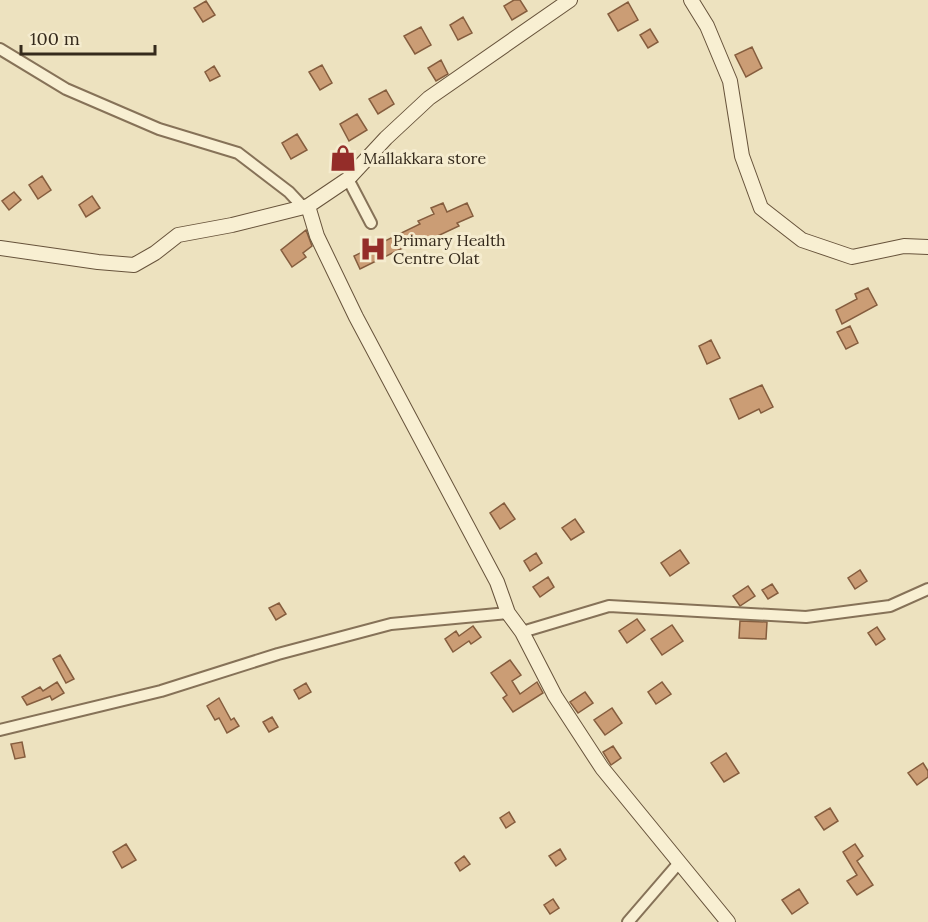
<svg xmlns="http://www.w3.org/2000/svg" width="928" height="922" font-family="Lora,serif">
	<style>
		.building { fill: #cb9d75; stroke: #855d3e; stroke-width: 1.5 }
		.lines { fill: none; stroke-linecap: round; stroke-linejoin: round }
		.street-casing { stroke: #867258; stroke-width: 14 }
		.secondary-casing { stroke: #67533b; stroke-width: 16 }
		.street { stroke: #f8efd2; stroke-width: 10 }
		.secondary { stroke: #f8efd2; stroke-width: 14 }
		.labels { text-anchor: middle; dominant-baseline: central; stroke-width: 6; stroke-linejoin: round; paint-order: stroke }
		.poi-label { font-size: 16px; fill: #352a1c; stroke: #f5eccf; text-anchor: start }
	</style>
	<rect width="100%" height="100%" fill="#ede2bf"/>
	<path class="building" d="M514 0H520L527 11 512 20 504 6Z
		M206 1 215 15 203 22 194 8Z
		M628 2 638 20 618 31 608 14Z
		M463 17 472 33 458 40 450 25Z
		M421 27 431 45 415 54 404 36Z
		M650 29 658 42 648 48 640 35Z
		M752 47 762 68 746 77 735 55Z
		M441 60 448 74 436 81 428 68Z
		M322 65 332 83 320 90 309 72Z
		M214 66 220 76 210 81 205 72Z
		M386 90 394 104 378 114 369 99Z
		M357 114 367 130 349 141 340 124Z
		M297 134 307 150 291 159 282 143Z
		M42 176 51 190 38 199 29 185Z
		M14 192 21 200 9 210 2 201Z
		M92 196 100 208 86 217 79 205Z
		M443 203 447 212 467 203 473 216 457 223 459 226 427 241 425 237 360 269 354 256 420 224 418 221 434 214 431 208Z
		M306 230 312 246 303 253 306 257 292 267 281 250Z
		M868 288 877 305 842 324 836 310 857 299 855 294Z
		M850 326 858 343 846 349 837 332Z
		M711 340 720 358 707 364 699 346Z
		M762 385 773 407 761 413 759 409 739 419 730 399Z
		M504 503 515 519 500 529 490 513Z
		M575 519 584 532 571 540 562 528Z
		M680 550 689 563 670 576 661 563Z
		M536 553 542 563 530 571 524 561Z
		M860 570 867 581 855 589 848 578Z
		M548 577 554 587 540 597 533 587Z
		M772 584 778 593 768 599 762 590Z
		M748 586 755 596 740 606 733 596Z
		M279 603 286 614 276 620 269 608Z
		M637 619 645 630 627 643 619 631Z
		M740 621 767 622 766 639 739 638Z
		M672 625 683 641 662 655 651 639Z
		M473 626 481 637 471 644 469 641 453 652 445 639 456 631 459 636Z
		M877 627 885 639 876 645 868 633Z
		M60 655 74 679 66 683 53 659Z
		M510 660 521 675 512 681 520 694 537 682 543 693 513 712 503 698 507 695 491 673Z
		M57 682 64 693 52 700 50 696 27 705 22 697 40 687 43 691Z
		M662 682 671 694 656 704 648 692Z
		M306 683 311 692 299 699 294 690Z
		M585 692 593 703 578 713 570 702Z
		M219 698 231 720 234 718 239 726 227 733 219 718 215 720 207 706Z
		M612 708 622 723 605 735 594 720Z
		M272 717 278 727 269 732 263 722Z
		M22 742 25 757 15 759 11 744Z
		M613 746 621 758 611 765 603 752Z
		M726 753 739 773 724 782 711 763Z
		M923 763 928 771V777L917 785 908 773Z
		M830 808 838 821 824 830 815 817Z
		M509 812 515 822 506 828 500 818Z
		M126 844 136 860 122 868 113 852Z
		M855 844 863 856 857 861 873 885 857 895 847 881 857 875 843 852Z
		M560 849 566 859 556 866 549 856Z
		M464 856 470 864 460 871 455 863Z
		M799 889 808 903 792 914 782 900Z
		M553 899 559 908 550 914 544 905Z"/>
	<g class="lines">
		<defs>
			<path id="street" d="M0 49 66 89 159 129 238 153 289 192 303 207
				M348 179 371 223
				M522 632 609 606 806 617 890 606 928 589
				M0 730 161 691 278 654 391 624 508 613
				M628 922 678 864"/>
			<path id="secondary" d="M691 0 707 26 730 81 742 156 761 208 802 240 852 257 904 246 928 247
				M308 206 317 236 356 317 497 582 508 613 522 632 555 696 602 768 728 922
				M0 248 98 262 134 265 155 253 178 235 232 225 308 206 348 179 386 138 429 98 570 0"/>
		</defs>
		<use href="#street" class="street-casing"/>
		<use href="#secondary" class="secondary-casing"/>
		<use href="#street" class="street"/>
		<use href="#secondary" class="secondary"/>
	</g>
	<defs>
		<symbol id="shop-bare" viewBox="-9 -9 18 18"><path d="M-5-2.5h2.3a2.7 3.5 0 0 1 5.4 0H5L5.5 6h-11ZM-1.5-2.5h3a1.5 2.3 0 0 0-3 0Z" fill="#942d29" stroke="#f5eccf" stroke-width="2.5" paint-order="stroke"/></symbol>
		<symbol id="hospital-bare" viewBox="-9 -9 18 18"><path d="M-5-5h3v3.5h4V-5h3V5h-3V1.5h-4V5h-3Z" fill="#942d29" stroke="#f5eccf" stroke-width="2.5" paint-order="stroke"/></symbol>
	</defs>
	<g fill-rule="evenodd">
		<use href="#shop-bare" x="324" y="139" width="38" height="38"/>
		<use href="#hospital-bare" x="354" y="230" width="38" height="38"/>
	</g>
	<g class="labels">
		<g class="poi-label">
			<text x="363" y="158">Mallakkara store</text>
			<text x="393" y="240">Primary Health<tspan x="393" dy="18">Centre Olat</tspan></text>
		</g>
	</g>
	<path d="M21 45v9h134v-9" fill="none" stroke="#352a1c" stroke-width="3"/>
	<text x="30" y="45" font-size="18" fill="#352a1c" stroke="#f5eccf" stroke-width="4.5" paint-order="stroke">100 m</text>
</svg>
